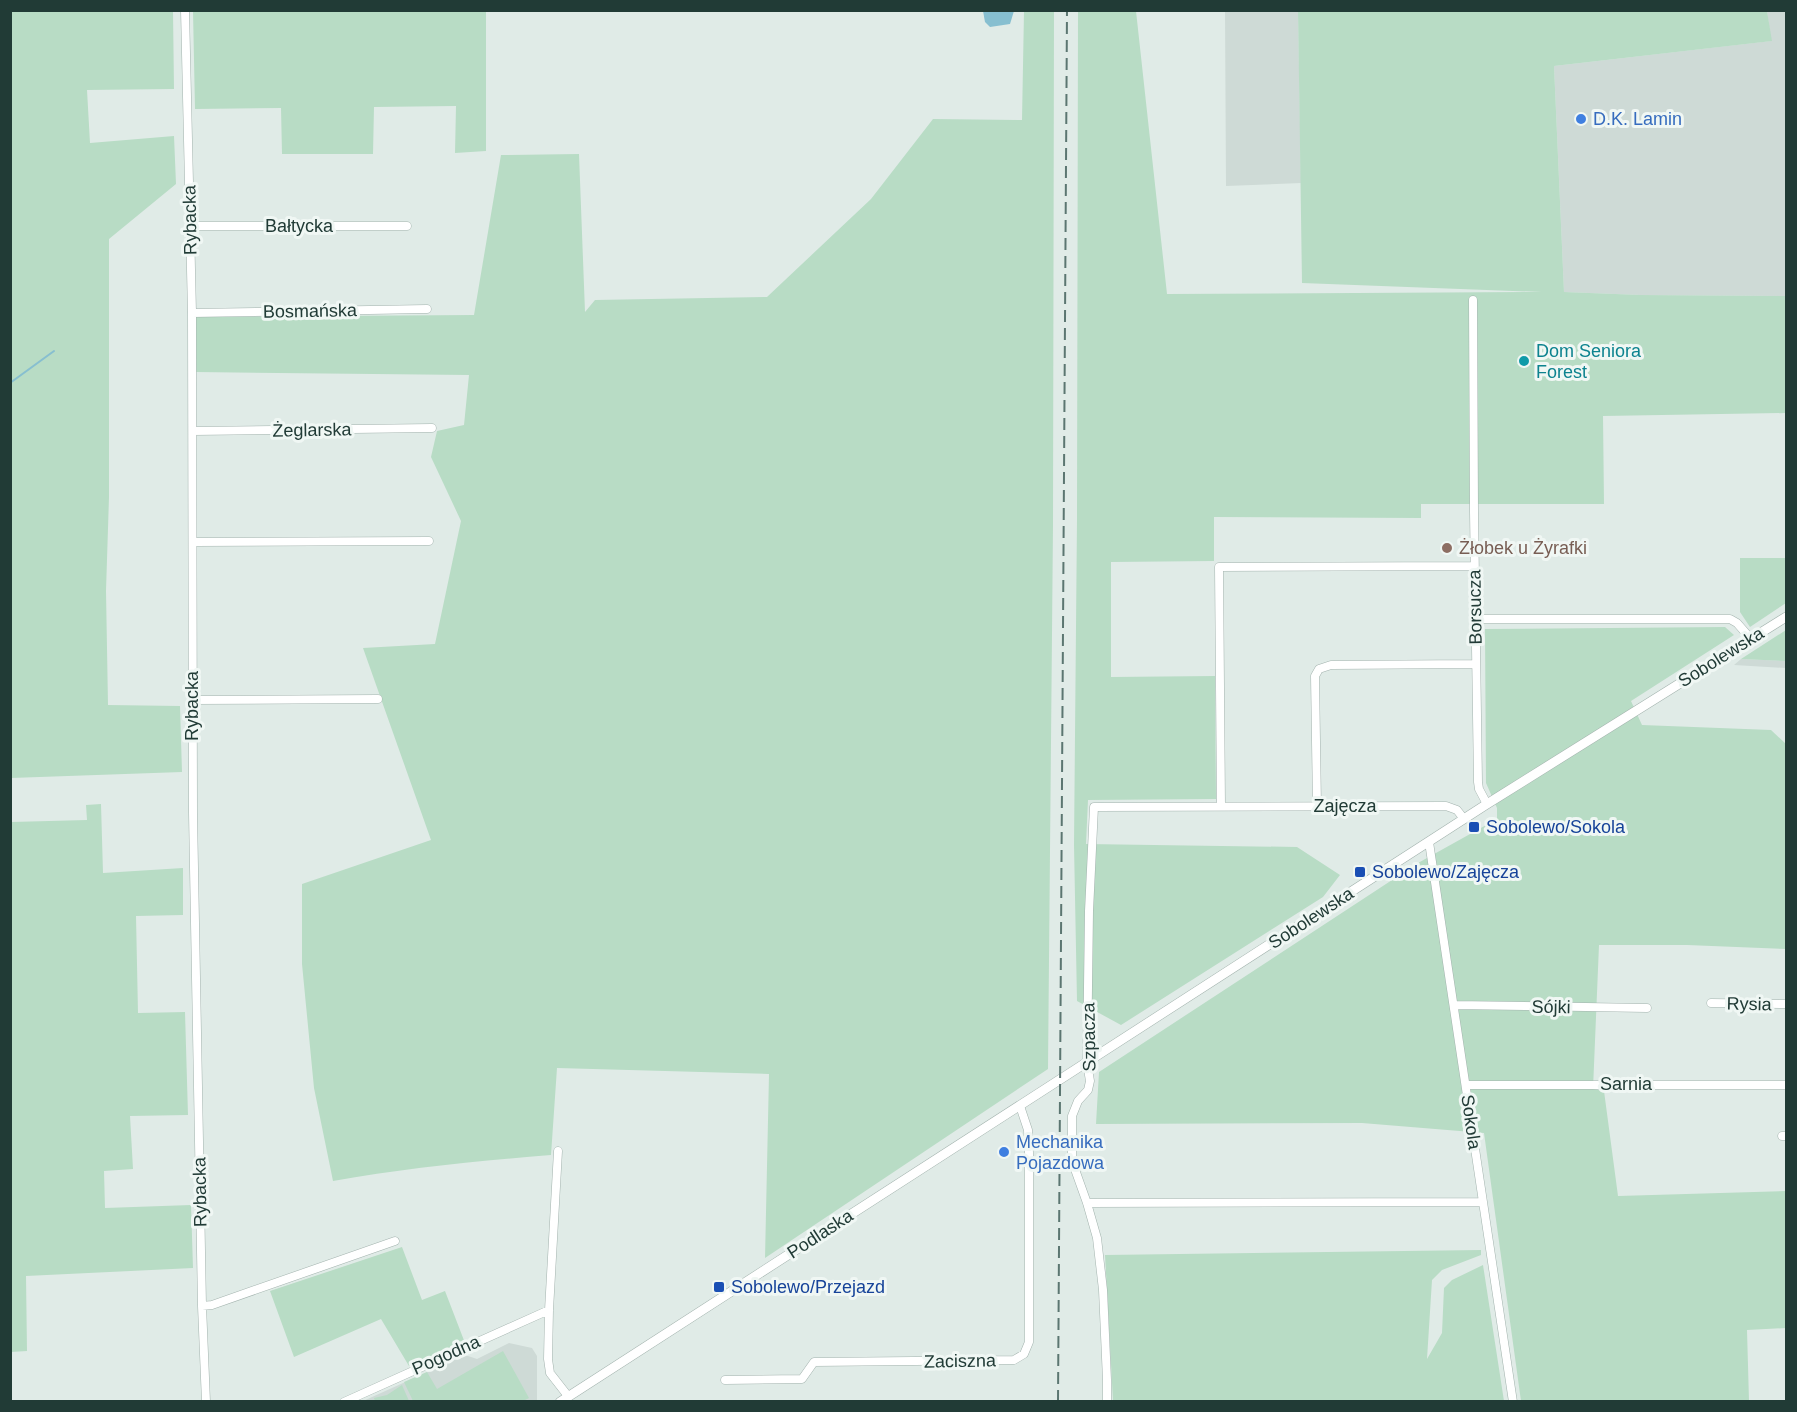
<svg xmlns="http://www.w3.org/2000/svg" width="1797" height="1412" font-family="Arial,sans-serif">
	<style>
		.built { fill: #cedad6 }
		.green { fill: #b8dcc5 }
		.water { fill: #87bfd0 }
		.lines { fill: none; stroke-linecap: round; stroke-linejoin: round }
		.stream { stroke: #87bfd0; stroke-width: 2 }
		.minor-casing { stroke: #a3b3ae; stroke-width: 9 }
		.tertiary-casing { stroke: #a3b3ae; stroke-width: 10 }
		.minor { stroke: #fff; stroke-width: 8 }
		.tertiary { stroke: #fff; stroke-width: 9 }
		.rail { stroke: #5b7671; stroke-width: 2; stroke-dasharray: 12 6; stroke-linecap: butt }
		.shop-dot { fill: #3f7fe0; stroke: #f0f7f4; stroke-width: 2 }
		.culture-dot { fill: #0f9aa8; stroke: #f0f7f4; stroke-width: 2 }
		.education-dot { fill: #8d6e63; stroke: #f0f7f4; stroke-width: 2 }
		.transit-dot { fill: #1a4fb4; stroke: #f0f7f4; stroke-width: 2 }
		.labels { text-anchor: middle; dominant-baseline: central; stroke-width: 6; stroke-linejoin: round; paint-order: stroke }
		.shop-label { font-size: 18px; fill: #366cbe; stroke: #f0f7f4; text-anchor: start }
		.street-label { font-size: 18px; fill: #213b36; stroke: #f0f7f4 }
		.culture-label { font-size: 18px; fill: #0d838f; stroke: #f0f7f4; text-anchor: start }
		.education-label { font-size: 18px; fill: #785e54; stroke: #f0f7f4; text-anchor: start }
		.transit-label { font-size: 18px; fill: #164399; stroke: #f0f7f4; text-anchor: start }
	</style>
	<rect width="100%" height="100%" fill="#e0ebe7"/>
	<path class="built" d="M1225 11H1298L1301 183 1226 186Z
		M1767 11H1786V296L1641 295 1564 292 1554 66 1771 41Z
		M1741 659 1786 661V668L1734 665Z
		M509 1343 532 1348 537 1356V1401L361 1402 465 1355 477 1359Z"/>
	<path class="green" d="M442 10 444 12 486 11V151L455 153 456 106 374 107 373 154H282L281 108 195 109 193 11Z
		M10 11H173L174 89 87 90 90 143 174 136 176 184 109 239V497L106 591 108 705 180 706 182 772 11 778Z
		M1024 11H1054L1053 525 1048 1069 765 1258 769 1074 557 1068 551 1155C477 1161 405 1168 333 1181L314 1088 302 964V884L431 840 363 648 435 644 461 521 431 457 437 431 464 425 469 375 196 372 195 317 474 315 501 155 579 154 585 312 595 300 767 297 871 199 933 119 1022 120Z
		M1078 11H1136L1167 294 1542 292 1302 283 1298 11H1767L1772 41 1554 66 1564 292 1641 295 1786 296V413L1603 416 1604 504H1421V518L1214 517V561L1111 562V677L1215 676 1216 799 1088 800 1086 844 1297 847 1340 875 1323 897 1121 1025 1077 1001 1074 845 1077 519Z
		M1740 558H1786V603L1750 627 1740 612Z
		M1725 627 1734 635 1631 701 1642 725 1771 730 1786 744V949L1687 945H1599L1593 1089 1604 1091 1618 1196 1786 1191V1328L1747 1330 1749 1401H1521L1484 1133 1362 1123 1096 1124 1099 1072 1418 863 1497 819V808L1486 783 1485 629Z
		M1786 630V661L1741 659Z
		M101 804 103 873 183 868V915L136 916 138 1013 185 1012 188 1115 130 1116 133 1169 104 1171 105 1208 191 1205 193 1268 26 1276 27 1351 11 1352V822L87 820 86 805Z
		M402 1247 422 1300 445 1291 465 1343 409 1366 381 1319 294 1357 270 1291Z
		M1481 1250V1255L1442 1270 1432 1280 1427 1359 1442 1333 1444 1288 1452 1280 1483 1265 1504 1401H1113L1105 1255Z
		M503 1351 529 1398 523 1401H413L404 1382 427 1372 437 1389Z
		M402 1385 409 1401H375L374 1398 387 1395Z"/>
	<path class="water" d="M983 11H1014L1010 24 990 27 985 22Z"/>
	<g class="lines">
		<path class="stream" d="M10 383 54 351"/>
		<defs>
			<path id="minor" d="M185 10 192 313 193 813 202 1306 206 1402
				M190 226H407
				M1473 300 1474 512 1478 782 1479 789 1487 804
				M192 313 427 309
				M193 431 432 428
				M193 542 429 541
				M1475 619H1730L1737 623 1751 639
				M192 700 378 699
				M1221 806 1219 567 1474 566
				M1317 806 1315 676 1319 669 1331 665 1476 664
				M1429 842 1513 1402
				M1711 1003 1786 1004
				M1454 1005 1647 1008
				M1466 1085H1786
				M1782 1136H1786
				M558 1151 549 1310 548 1359 550 1373 568 1396
				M1087 1203 1482 1202
				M202 1306 212 1305 395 1241
				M725 1380 802 1379 814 1362 1014 1360 1024 1354 1029 1342V1153L1028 1130 1020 1106
				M344 1402 549 1310
				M1107 1402V1380L1103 1290 1097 1238 1087 1203 1072 1161V1116L1078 1101 1088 1090 1090 1081 1087 1063 1089 911 1094 807 1446 806 1457 810 1464 819"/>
			<path id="tertiary" d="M560 1402 1487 804 1786 617"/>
		</defs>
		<use href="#minor" class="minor-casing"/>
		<use href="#tertiary" class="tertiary-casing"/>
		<use href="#minor" class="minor"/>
		<use href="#tertiary" class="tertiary"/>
		<path class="rail" d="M1058 1402 1067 10"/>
	</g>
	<g class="shop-dot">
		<circle cx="1581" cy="119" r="6"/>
		<circle cx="1004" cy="1152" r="6"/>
	</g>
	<circle class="culture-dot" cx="1524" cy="361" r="6"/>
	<circle class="education-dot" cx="1447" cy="548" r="6"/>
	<g class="transit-dot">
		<rect x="1468" y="821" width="12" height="12" rx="3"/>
		<rect x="1354" y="866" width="12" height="12" rx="3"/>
		<rect x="713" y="1281" width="12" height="12" rx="3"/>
	</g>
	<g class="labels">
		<g class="shop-label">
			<text x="1593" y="119">D.K. Lamin</text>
			<text x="1016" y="1142">Mechanika<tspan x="1016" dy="21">Pojazdowa</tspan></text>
		</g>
		<g class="street-label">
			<text transform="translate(190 220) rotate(-91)">Rybacka</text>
			<text x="299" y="226">Bałtycka</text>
			<text transform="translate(310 311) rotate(-1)">Bosmańska</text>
			<text transform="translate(312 430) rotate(-1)">Żeglarska</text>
			<text transform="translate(1475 607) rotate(-91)">Borsucza</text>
			<text transform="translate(1721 657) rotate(-32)">Sobolewska</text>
			<text transform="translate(192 706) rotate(-90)">Rybacka</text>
			<text x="1345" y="806">Zajęcza</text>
			<text transform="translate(1311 918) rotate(-33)">Sobolewska</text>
			<text transform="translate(1749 1004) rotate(1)">Rysia</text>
			<text transform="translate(1551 1007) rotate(1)">Sójki</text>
			<text transform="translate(1089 1037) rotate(-91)">Szpacza</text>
			<text x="1626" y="1084">Sarnia</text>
			<text transform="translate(1471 1122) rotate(82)">Sokola</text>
			<text transform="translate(200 1192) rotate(-91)">Rybacka</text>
			<text transform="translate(820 1234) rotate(-33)">Podlaska</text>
			<text transform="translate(446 1355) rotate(-24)">Pogodna</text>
			<text transform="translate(960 1361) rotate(-1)">Zaciszna</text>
		</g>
		<g class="culture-label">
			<text x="1536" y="351">Dom Seniora<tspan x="1536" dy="21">Forest</tspan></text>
		</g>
		<g class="education-label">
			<text x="1459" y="548">Żłobek u Żyrafki</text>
		</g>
		<g class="transit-label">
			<text x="1486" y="827">Sobolewo/Sokola</text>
			<text x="1372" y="872">Sobolewo/Zajęcza</text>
			<text x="731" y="1287">Sobolewo/Przejazd</text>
		</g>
	</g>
	<rect width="1797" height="1412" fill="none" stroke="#213b36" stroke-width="24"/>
</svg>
